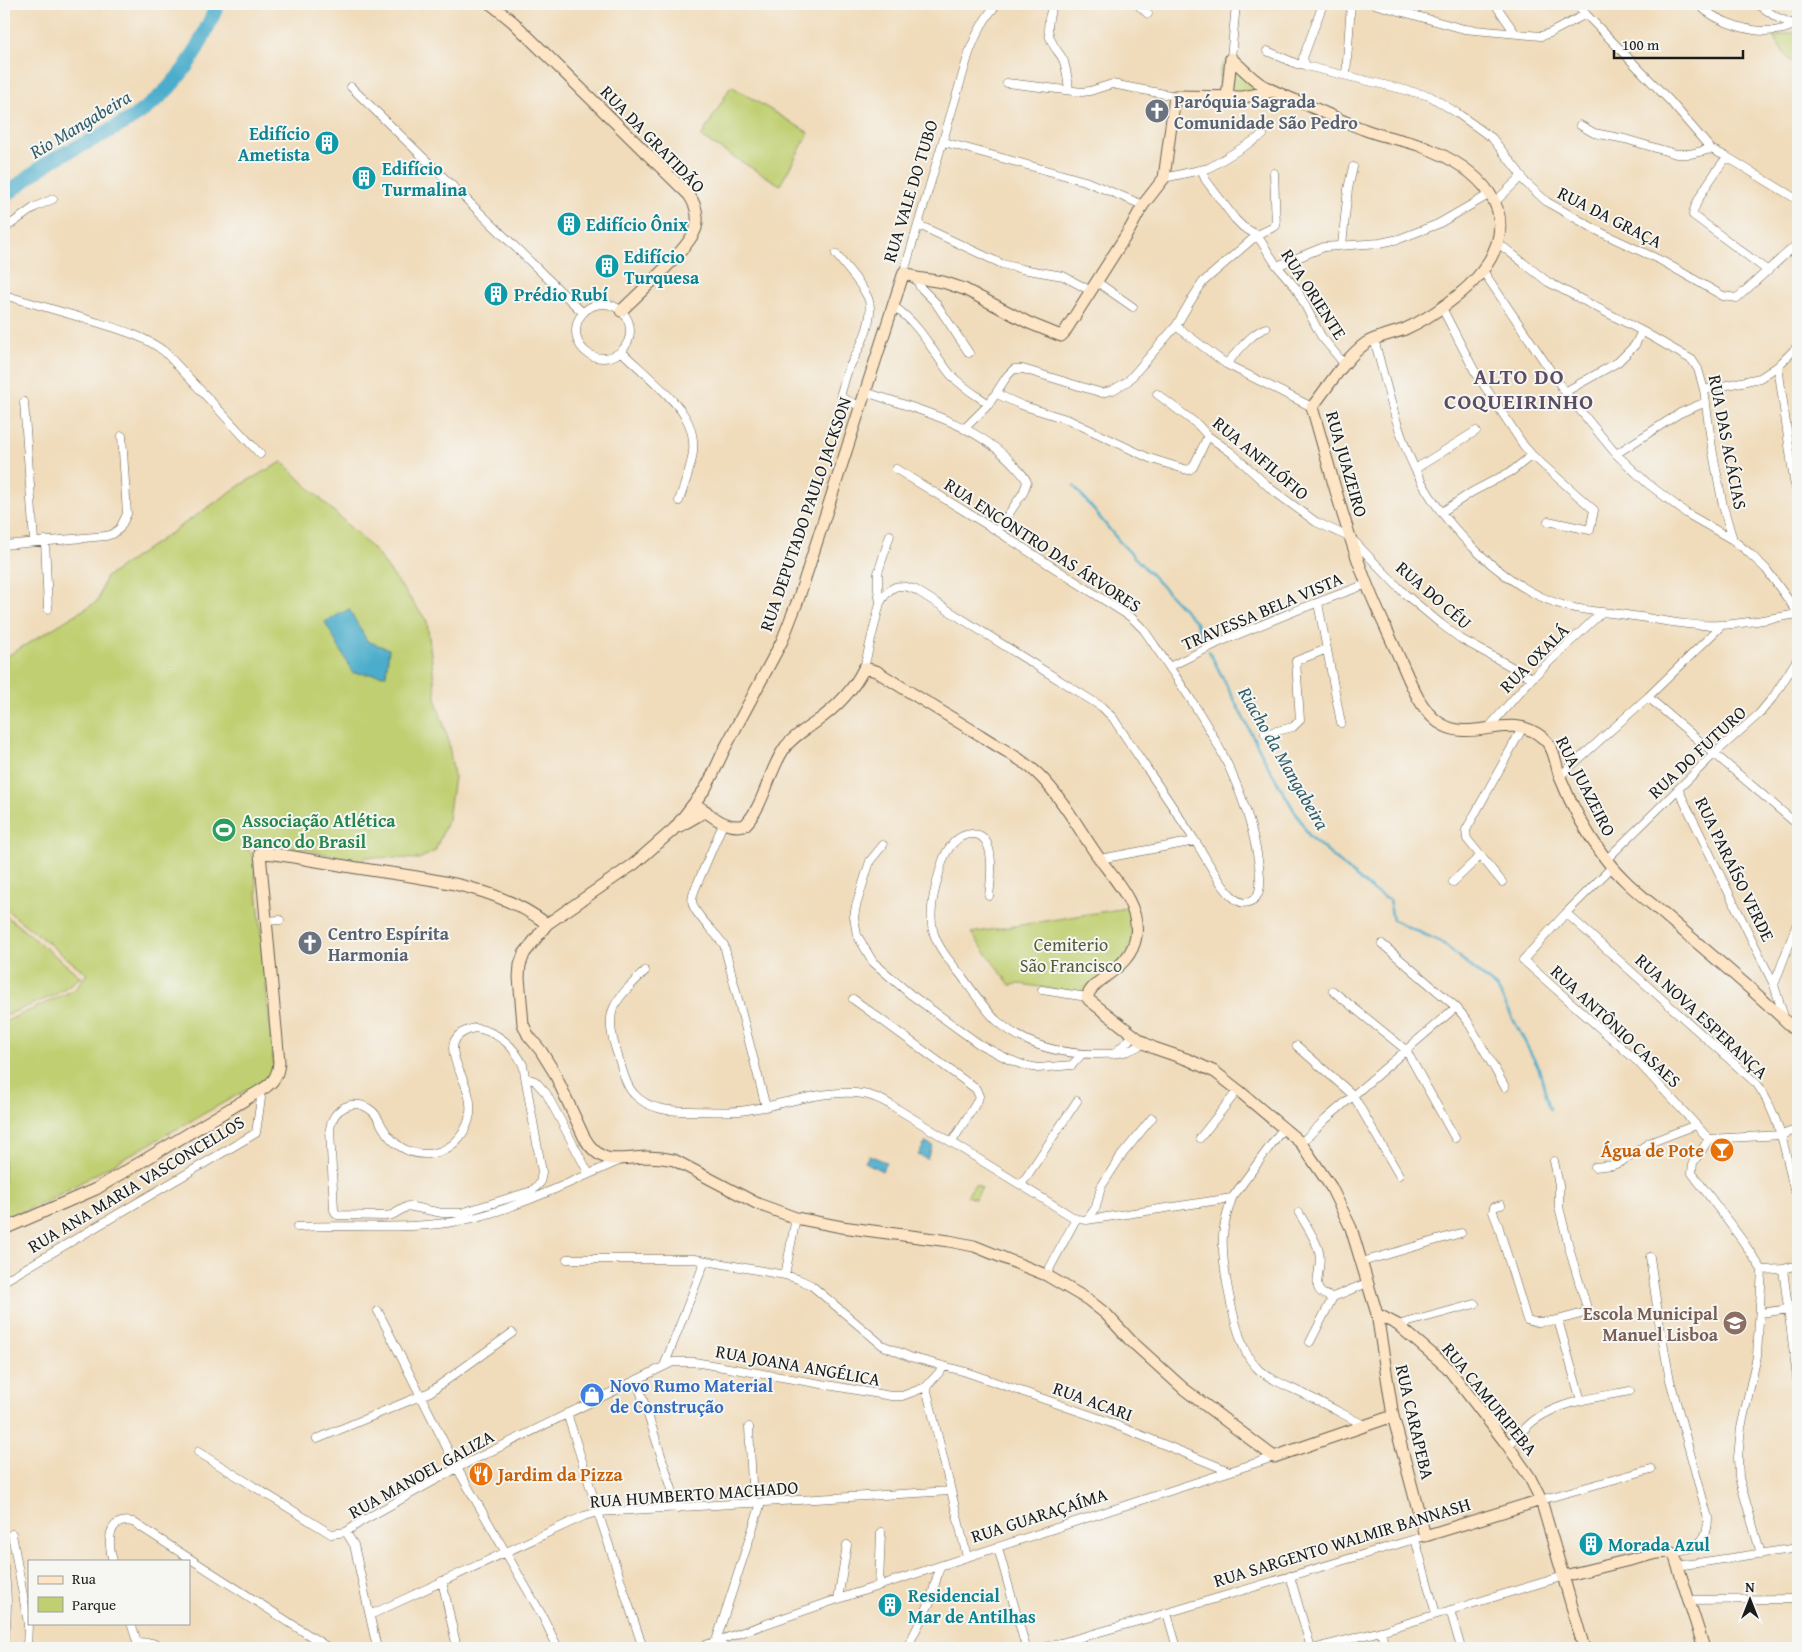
<svg xmlns="http://www.w3.org/2000/svg" width="1802" height="1652" font-family="'Gentium Book Plus',serif">
	<style>
		.green { fill: #c0cf71; stroke: #6e7646 }
		.water { fill: #4badcb; stroke: #346474 }
		.lines { fill: none; stroke-linecap: round; stroke-linejoin: round }
		.stream { stroke: #4badcb; stroke-width: 2.5 }
		.river { stroke: #4badcb; stroke-width: 15 }
		.street-casing { stroke: #665f53; stroke-width: 9 }
		.secondary-casing { stroke: #665f53; stroke-width: 13 }
		.street { stroke: #fff; stroke-width: 8 }
		.secondary { stroke: #fde5c5; stroke-width: 11 }
		.labels { text-anchor: middle; dominant-baseline: central; stroke-width: 4; stroke-linejoin: round; paint-order: stroke }
		.worship-label { font-size: 18px; font-weight: bold; fill: #5b616d; stroke: #f6f6f2; text-anchor: start }
		.culture-label { font-size: 18px; font-weight: bold; fill: #0d838f; stroke: #f6f6f2; text-anchor: start }
		.street-label { font-size: 18px; fill: #1c1c1c; stroke: #f6f6f2 }
		.leisure-label { font-size: 18px; font-weight: bold; fill: #27864d; stroke: #f6f6f2; text-anchor: start }
		.park-label { font-size: 18px; fill: #555b3a; stroke: #f6f6f2 }
		.food-label { font-size: 18px; font-weight: bold; fill: #c56008; stroke: #f6f6f2; text-anchor: end }
		.education-label { font-size: 18px; font-weight: bold; fill: #785e54; stroke: #f6f6f2; text-anchor: end }
		.shop-label { font-size: 18px; font-weight: bold; fill: #366cbe; stroke: #f6f6f2; text-anchor: start }
		.water-label { font-size: 19px; font-style: italic; fill: #315d6b; stroke: #f6f6f2 }
		.district-label { font-size: 22px; font-weight: bold; letter-spacing: 1px; fill: #5c4d65; stroke: #f6f6f2 }
	</style>
	<rect width="100%" height="100%" fill="#f6f6f2"/>
	<filter id="ink" filterUnits="userSpaceOnUse"><feTurbulence type="fractalNoise" baseFrequency=".02" numOctaves="2"/><feDisplacementMap in="SourceGraphic" scale="10" xChannelSelector="R" yChannelSelector="G"/><feConvolveMatrix kernelMatrix="1 2 1 2 8 2 1 2 1" color-interpolation-filters="sRGB"/></filter>
	<filter id="wash" filterUnits="userSpaceOnUse"><feTurbulence type="fractalNoise" baseFrequency=".0096" numOctaves="4" result="noise"/><feDisplacementMap in="SourceGraphic" scale="20" xChannelSelector="R" yChannelSelector="G"/><feGaussianBlur stdDeviation="1.12" result="paint"/><feColorMatrix in="noise" values="0 0 0 0 0 0 0 0 0 0 0 0 0 0 0 0 0 1.4 0 .05"/><feComposite in="paint" operator="in"/></filter>
	<g filter="url(#wash)">
		<rect width="100%" height="100%" fill="#f0dbba"/>
		<path class="green" d="M1798 30V67L1796 70 1773 37 1795 32Z
			M1227 60 1270 89 1272 100 1220 105V69Z
			M731 86 809 133 780 185 701 137Z
			M282 462 375 551 427 621 437 704 448 739 454 777 448 819 435 851 419 859 367 857 361 862 268 841 246 845 254 859 274 1068 266 1079 44 1203 4 1219V1022L74 990 87 974 4 908V658L98 601 105 578 245 482Z
			M1126 908C1128 915 1132 923 1133 931 1136 956 1098 981 1080 993L1020 984 1010 985 971 933Z
			M4 914 81 977 55 995 4 1016Z
			M975 1184 982 1188 975 1199 967 1196Z"/>
		<path class="water" d="M349 609 367 641 389 649 386 675 353 673 325 622Z
			M926 1142 933 1146 927 1159 918 1155Z
			M869 1155 886 1162 882 1171 865 1162Z"/>
		<g class="lines">
			<path class="stream" d="M1074 486 1119 541 1195 621 1205 644
				M1209 651 1269 768 1310 837 1372 890 1389 900 1393 920 1441 942 1497 988 1539 1069 1550 1109"/>
			<path class="river" d="M4 196C21 184 38 168 56 158 101 134 145 119 178 77 196 56 206 29 218 4"/>
		</g>
	</g>
	<g filter="url(#ink)">
		<g class="lines">
			<defs>
				<path id="street" d="M1137 4 1148 14
					M1323 4 1303 58 1306 66 1430 96 1457 113 1492 138 1518 171 1525 182 1547 202 1602 233 1662 261 1723 296 1737 298 1798 243
					M1374 4 1464 29 1541 36 1550 33 1586 14
					M1495 4 1515 33
					M1576 4 1670 101 1711 149 1727 157 1798 200
					M1698 4C1717 23 1756 36 1783 29 1788 28 1793 25 1798 24
					M1758 4 1776 17 1795 25
					M1052 8C1048 18 1046 32 1052 42 1055 50 1062 55 1064 62 1067 71 1068 81 1069 90
					M1267 51 1297 64H1304
					M1231 58 1236 4
					M1346 75 1351 4
					M1007 83 1082 92 1090 91 1112 84 1175 96
					M351 87 583 313
					M1580 125 1594 133 1625 139 1676 154H1690L1711 149
					M944 142 1085 181 1143 205
					M1727 157C1718 168 1694 201 1693 215L1768 271
					M1202 170 1205 179 1235 219 1243 227 1257 235 1277 266 1296 288 1321 336 1345 365
					M1164 178 1209 168 1263 135
					M1495 202 1522 176
					M919 225 1002 264 1022 269 1063 276 1091 291
					M4 229 35 207 53 199
					M1498 243 1548 282 1642 331 1692 360 1698 369 1704 390 1712 448 1723 506 1733 540
					M1342 245 1348 189 1353 167
					M836 254C846 268 861 282 868 298 876 317 860 348 851 364 846 372 844 384 841 393L842 398 860 406
					M1277 266 1324 247 1380 243 1399 239 1438 224 1490 194
					M1483 271 1565 392 1616 454 1647 483 1686 513 1733 540 1748 552 1766 569 1798 613
					M904 272 969 53C976 34 984 18 997 4
					M916 278 920 287 935 302 969 353
					M1097 282 1133 307
					M4 295C31 303 59 311 86 319 114 328 142 334 165 352L260 454
					M576 331a27 27 0 1 1 54 0a27 27 0 1 1-54 0Z
					M893 306C922 326 930 349 951 375 962 387 976 395 989 404
					M1442 308 1474 370 1524 446 1532 455 1594 510 1590 530 1548 521
					M1176 326 1226 364 1312 407
					M1374 339C1386 382 1396 430 1415 469 1441 524 1506 590 1566 606 1588 612 1611 612 1633 616 1662 620 1690 627 1720 625 1746 624 1772 618 1798 614
					M621 351C639 369 678 400 688 422 692 431 694 442 693 452 691 469 684 485 679 501
					M1226 364C1236 354 1252 332 1266 328
					M1778 366 1794 481 1798 495
					M1704 390 1760 378 1778 366 1798 346
					M865 392C917 409 978 424 1016 467 1020 472 1025 476 1027 482L1023 493 997 531
					M1565 392 1618 362 1635 345 1642 331
					M997 394 1021 405 1069 420 1149 458 1184 469 1189 470 1193 467 1208 436
					M1157 394 1198 425 1208 436 1232 453 1271 489 1316 522 1351 538 1405 594 1441 624 1461 639 1532 678
					M24 402 34 541
					M964 429 989 404 1007 376 1014 369H1023L1102 393 1113 390 1128 381 1176 326 1190 302 1203 282 1257 235 1276 226 1274 173
					M1616 454 1680 413 1706 402
					M1415 469 1476 431
					M1442 512 1472 492 1512 471 1532 455
					M45 540 48 609
					M4 545 106 536 113 534 120 528 127 514 122 436
					M880 603C890 586 897 582 916 590L1102 707 1113 718C1140 759 1168 799 1195 841 1206 857 1219 885 1233 897 1238 902 1243 904 1249 902 1264 897 1260 877 1259 866 1246 773 1195 705 1144 630L1132 618 997 531 896 469
					M1318 603 1341 723
					M1169 667 1222 641 1295 611 1367 584
					M864 668 880 603 878 590V573L890 535
					M1648 697 1798 825
					M1489 727 1532 678 1602 612
					M1265 734 1293 727 1300 720 1296 661 1327 649
					M1560 776 1648 697 1722 625
					M1678 789 1774 985 1784 1017
					M723 824 695 889C693 894 691 900 693 905 696 916 716 933 724 945L766 1107
					M883 845 870 861 856 906 854 917 857 935 873 962 910 994 979 1044 1008 1059 1023 1065 1038 1068 1072 1065 1082 1054
					M1100 859 1195 841
					M1606 860 1714 754 1759 714 1774 696 1798 658
					M1612 867 1566 913 1523 960 1638 1062 1709 1139 1693 1163 1692 1173 1742 1240 1762 1270 1757 1356 1741 1428 1738 1457 1739 1478 1761 1554
					M1453 882 1480 856
					M1502 882 1467 839 1466 830 1523 727
					M989 896C991 880 997 834 973 834 957 833 946 850 942 863 936 884 927 913 934 934 939 949 951 963 961 975 972 990 983 1007 996 1020 1023 1044 1058 1054 1094 1054 1116 1054 1125 1055 1144 1043
					M1566 913 1757 1084C1779 1115 1786 1153 1794 1190
					M266 921 280 920
					M1382 944 1456 1007 1467 1020 1505 1087
					M645 971C613 1003 602 1010 618 1056 622 1068 625 1085 634 1094 649 1110 669 1111 690 1111 709 1111 728 1113 747 1110 782 1105 828 1088 863 1094 873 1095 882 1100 891 1105L1076 1219 1087 1220 1232 1198 1284 1127
					M1774 985 1798 921
					M1042 990 1087 997
					M1333 991 1406 1050 1455 1138
					M853 999 976 1089 979 1096 978 1100 952 1142
					M475 1028C497 1031 514 1046 523 1065L542 1172 540 1183 532 1191 461 1213H442L408 1206 392 1215 384 1216 337 1215 334 1210 330 1129C332 1109 354 1096 372 1111 377 1115 379 1121 382 1126 392 1144 408 1155 428 1154 458 1151 477 1122 468 1093 462 1070 434 1037 475 1028Z
					M1297 1046 1353 1095 1399 1175
					M1114 1054 1134 1035
					M526 1078 535 1081 546 1093 589 1174
					M1200 1138 1238 1090
					M1709 1139 1782 1135 1798 1129
					M1301 1143 1326 1119 1456 1007
					M1595 1167 1613 1165 1621 1162 1649 1143 1696 1125
					M1021 1185 1077 1101
					M1232 1198C1228 1210 1224 1223 1223 1235 1221 1265 1233 1321 1244 1348 1247 1356 1253 1364 1259 1370 1274 1382 1294 1389 1310 1397 1329 1406 1346 1416 1364 1425
					M1501 1205 1494 1207 1493 1212 1498 1225 1527 1320C1542 1326 1569 1317 1584 1313L1587 1308 1571 1255 1559 1207V1185L1554 1161
					M1299 1213C1306 1225 1316 1239 1319 1252 1324 1271 1305 1293 1333 1297
					M1087 1220 1096 1207 1101 1187 1121 1156 1152 1118
					M297 1227C353 1224 410 1231 464 1220 519 1208 570 1182 621 1160
					M1650 1257 1659 1321 1670 1380 1708 1518C1708 1544 1696 1546 1674 1554
					M567 1259H695L785 1275 798 1279 811 1285 882 1345 910 1357 966 1372 1101 1419 1229 1471
					M1362 1262 1461 1233
					M1783 1269 1798 1385
					M1762 1270 1783 1269 1798 1265
					M785 1275 796 1218
					M1046 1275 1076 1219
					M4 1281 256 1133 261 1098 258 1092
					M378 1311 457 1468 543 1617 558 1648
					M1760 1313 1789 1309
					M1558 1320 1581 1401
					M1398 1325 1475 1304
					M1310 1342 1333 1297 1367 1283
					M664 1366 705 1261
					M944 1367 926 1387 967 1557
					M637 1381 678 1508
					M567 1413 598 1512 643 1648
					M749 1427 753 1503
					M317 1439 430 1392 512 1333
					M1508 1446C1517 1437 1526 1426 1536 1419 1562 1401 1599 1397 1630 1391
					M198 1452 331 1534 346 1532 362 1521 457 1468 673 1362H694L891 1396H902L926 1387
					M1541 1500 1651 1469
					M346 1532 354 1545 377 1648
					M12 1534 28 1623 27 1648
					M1415 1539 1436 1614
					M998 1548 1026 1648
					M113 1561C108 1544 106 1516 133 1522L329 1648
					M4 1566C8 1592 8 1617 4 1643
					M1677 1566 1798 1548
					M1290 1576 1311 1648
					M442 1581 457 1648
					M879 1585 881 1532
					M838 1599 847 1545
					M1689 1600 1798 1599
					M1450 1610 1461 1648
					M1167 1613 1177 1648
					M370 1615 584 1516 598 1512 951 1491
					M131 1623 139 1648
					M1381 1631 1385 1648
					M137 1642 152 1643 165 1648
					M716 1642 727 1648
					M715 1644 761 1503
					M697 1648 838 1599 1274 1457
					M907 1648 930 1602 940 1566
					M1043 1648 1167 1613 1425 1536
					M1316 1648 1381 1631 1564 1576"/>
				<path id="secondary" d="M491 4 513 22 689 195C696 205 699 216 696 228 690 248 638 294 621 311
					M1231 58C1241 67 1251 78 1262 85 1276 93 1292 99 1307 105 1326 113 1344 122 1363 129 1382 137 1402 139 1421 146 1477 167 1527 210 1483 270 1467 292 1430 318 1405 329 1393 334 1377 336 1366 343 1344 359 1329 386 1312 407 1329 466 1344 525 1366 582 1376 608 1388 632 1399 657 1409 678 1418 707 1438 722 1471 746 1510 709 1543 738 1555 748 1555 763 1560 777 1571 805 1587 834 1605 858 1622 881 1646 899 1667 917 1711 955 1757 992 1798 1033
					M1274 91 1243 97 1175 96 1164 178 1143 205 1130 229 1064 333 1061 336 1029 323 964 289 943 282 916 278 904 272 798 600 782 641 724 750 713 774 705 789 674 829 634 864 547 924 524 954 520 965 519 977 523 1024 528 1035 541 1051 554 1072 584 1137C601 1167 618 1158 646 1157 656 1157 665 1158 674 1160L758 1204 796 1218 842 1227 949 1241 974 1246 1046 1275 1087 1299 1106 1314 1130 1340 1184 1389 1274 1457 1393 1416
					M1227 97 1231 58
					M694 803C710 814 724 830 745 825 766 803 768 770 786 746 794 736 806 729 816 722 837 707 853 691 864 668L876 671C911 693 945 714 980 735 1001 749 1025 760 1042 778 1066 803 1082 835 1102 862 1118 883 1140 908 1136 936 1131 970 1093 977 1087 997L1089 1000 1144 1043 1154 1048 1189 1060 1215 1072 1238 1090 1301 1143 1331 1187 1351 1228 1377 1314 1393 1416 1425 1536 1541 1500
					M680 826 706 811
					M4 1229 96 1189 263 1089C274 1082 278 1075 279 1062L260 853 275 854C307 859 338 865 370 870 431 879 496 885 547 924
					M1377 1314 1398 1325 1447 1367 1508 1446 1529 1476 1541 1500 1584 1648
					M1564 1576 1658 1553 1669 1552 1674 1554 1704 1648"/>
			</defs>
			<use href="#street" class="street-casing"/>
			<use href="#secondary" class="secondary-casing"/>
			<use href="#street" class="street"/>
			<use href="#secondary" class="secondary"/>
		</g>
	</g>
	<defs>
		<symbol id="church-disc" viewBox="-11 -11 22 22"><circle r="9.5" fill="#6b7280" stroke="#f6f6f2"/><path d="M-1.2-6h2.4v3.5h3.3v2.4h-3.3V6h-2.4V-.1h-3.3v-2.4h3.3Z" fill="#fff"/></symbol>
		<symbol id="building-disc" viewBox="-11 -11 22 22"><circle r="9.5" fill="#0f9aa8" stroke="#f6f6f2"/><path d="M-4-6H4V6H1V3H-1V6H-4ZM-2.5-4.3h1.7v1.8h-1.7ZM.8-4.3h1.7v1.8H.8ZM-2.5-1h1.7V.8h-1.7ZM.8-1h1.7V.8H.8Z" fill="#fff"/></symbol>
		<symbol id="stadium-disc" viewBox="-11 -11 22 22"><circle r="9.5" fill="#2e9e5b" stroke="#f6f6f2"/><path d="M0-5a6.5 5 0 1 0 0 10a6.5 5 0 1 0 0-10ZM-3.5-1.8h7v3.6h-7Z" fill="#fff"/></symbol>
		<symbol id="bar-disc" viewBox="-11 -11 22 22"><circle r="9.5" fill="#e8710a" stroke="#f6f6f2"/><path d="M-6-5H6L.8 .8V4.5H3.5V6h-7V4.5H-.8V.8Z" fill="#fff"/></symbol>
		<symbol id="school-disc" viewBox="-11 -11 22 22"><circle r="9.5" fill="#8d6e63" stroke="#f6f6f2"/><path d="M0-5L7-2L0 1L-7-2ZM-4 1L0 2.5L4 1V4Q0 6-4 4Z" fill="#fff"/></symbol>
		<symbol id="shop-disc" viewBox="-11 -11 22 22"><circle r="9.5" fill="#3f7fe0" stroke="#f6f6f2"/><path d="M-5-2.5h2.3a2.7 3.5 0 0 1 5.4 0H5L5.5 6h-11ZM-1.5-2.5h3a1.5 2.3 0 0 0-3 0Z" fill="#fff"/></symbol>
		<symbol id="restaurant-disc" viewBox="-11 -11 22 22"><circle r="9.5" fill="#e8710a" stroke="#f6f6f2"/><path d="M-5-6h1v4h1v-4h1v4h1v-4h1v5L-1.5 .5V6h-2V.5L-5-1ZM5-6V6H3V1.5H1.5Q1.5-4 5-6Z" fill="#fff"/></symbol>
	</defs>
	<g fill-rule="evenodd">
		<use href="#church-disc" x="1143" y="97" width="28" height="28"/>
		<use href="#building-disc" x="313" y="129" width="28" height="28"/>
		<use href="#building-disc" x="350" y="164" width="28" height="28"/>
		<use href="#building-disc" x="555" y="210" width="28" height="28"/>
		<use href="#building-disc" x="593" y="252" width="28" height="28"/>
		<use href="#building-disc" x="482" y="280" width="28" height="28"/>
		<use href="#stadium-disc" x="210" y="816" width="28" height="28"/>
		<use href="#church-disc" x="296" y="929" width="28" height="28"/>
		<use href="#bar-disc" x="1708" y="1136" width="28" height="28"/>
		<use href="#school-disc" x="1721" y="1309" width="28" height="28"/>
		<use href="#shop-disc" x="578" y="1381" width="28" height="28"/>
		<use href="#restaurant-disc" x="467" y="1460" width="28" height="28"/>
		<use href="#building-disc" x="1577" y="1530" width="28" height="28"/>
		<use href="#building-disc" x="876" y="1591" width="28" height="28"/>
	</g>
	<g class="labels">
		<g class="worship-label">
			<text x="1174" y="101">Paróquia Sagrada<tspan x="1174" dy="21">Comunidade São Pedro</tspan></text>
			<text x="328" y="933">Centro Espírita<tspan x="328" dy="21">Harmonia</tspan></text>
		</g>
		<g class="culture-label">
			<text x="310" y="133" text-anchor="end">Edifício<tspan x="310" dy="21">Ametista</tspan></text>
			<text x="382" y="168">Edifício<tspan x="382" dy="21">Turmalina</tspan></text>
			<text x="586" y="224">Edifício Ônix</text>
			<text x="624" y="256">Edifício<tspan x="624" dy="21">Turquesa</tspan></text>
			<text x="514" y="294">Prédio Rubí</text>
			<text x="1608" y="1544">Morada Azul</text>
			<text x="908" y="1595">Residencial<tspan x="908" dy="21">Mar de Antilhas</tspan></text>
		</g>
		<g class="street-label">
			<text transform="translate(653 139) rotate(46)">RUA DA GRATIDÃO</text>
			<text transform="translate(910 191) rotate(-73)">RUA VALE DO TUBO</text>
			<text transform="translate(1610 217) rotate(27)">RUA DA GRAÇA</text>
			<text transform="translate(1314 294) rotate(57)">RUA ORIENTE</text>
			<text transform="translate(1728 442) rotate(79)">RUA DAS ACÁCIAS</text>
			<text transform="translate(1261 458) rotate(40)">RUA ANFILÓFIO</text>
			<text transform="translate(1347 464) rotate(74)">RUA JUAZEIRO</text>
			<text transform="translate(805 514) rotate(-71)">RUA DEPUTADO PAULO JACKSON</text>
			<text transform="translate(1043 545) rotate(33)">RUA ENCONTRO DAS ÁRVORES</text>
			<text transform="translate(1434 595) rotate(41)">RUA DO CÉU</text>
			<text transform="translate(1262 611) rotate(-23)">TRAVESSA BELA VISTA</text>
			<text transform="translate(1534 658) rotate(-45)">RUA OXALÁ</text>
			<text transform="translate(1697 752) rotate(-43)">RUA DO FUTURO</text>
			<text transform="translate(1586 786) rotate(63)">RUA JUAZEIRO</text>
			<text transform="translate(1735 869) rotate(64)">RUA PARAÍSO VERDE</text>
			<text transform="translate(1702 1016) rotate(43)">RUA NOVA ESPERANÇA</text>
			<text transform="translate(1616 1026) rotate(43)">RUA ANTÔNIO CASAES</text>
			<text transform="translate(136 1184) rotate(-31)">RUA ANA MARIA VASCONCELLOS</text>
			<text transform="translate(798 1365) rotate(10)">RUA JOANA ANGÉLICA</text>
			<text transform="translate(1490 1399) rotate(51)">RUA CAMURIPEBA</text>
			<text transform="translate(1093 1401) rotate(20)">RUA ACARI</text>
			<text transform="translate(1415 1422) rotate(77)">RUA CARAPEBA</text>
			<text transform="translate(421 1474) rotate(-29)">RUA MANOEL GALIZA</text>
			<text transform="translate(694 1494) rotate(-4)">RUA HUMBERTO MACHADO</text>
			<text transform="translate(1039 1515) rotate(-18)">RUA GUARAÇAÍMA</text>
			<text transform="translate(1342 1542) rotate(-17)">RUA SARGENTO WALMIR BANNASH</text>
		</g>
		<g class="leisure-label">
			<text x="242" y="820">Associação Atlética<tspan x="242" dy="21">Banco do Brasil</tspan></text>
		</g>
		<g class="park-label">
			<text x="1071" y="944">Cemiterio<tspan x="1071" dy="21">São Francisco</tspan></text>
		</g>
		<g class="food-label">
			<text x="1704" y="1150">Água de Pote</text>
			<text x="498" y="1474" text-anchor="start">Jardim da Pizza</text>
		</g>
		<g class="education-label">
			<text x="1718" y="1313">Escola Municipal<tspan x="1718" dy="21">Manuel Lisboa</tspan></text>
		</g>
		<g class="shop-label">
			<text x="610" y="1385">Novo Rumo Material<tspan x="610" dy="21">de Construção</tspan></text>
		</g>
		<g class="water-label">
			<text transform="translate(80 124) rotate(-31)">Rio Mangabeira</text>
			<text transform="translate(1284 758) rotate(60)">Riacho da Mangabeira</text>
		</g>
		<g class="district-label">
			<text x="1519" y="376">ALTO DO<tspan x="1519" dy="25">COQUEIRINHO</tspan></text>
		</g>
	</g>
	<rect width="1802" height="1652" fill="none" stroke="#f6f6f2" stroke-width="20"/>
	<rect x="28" y="1560" width="162" height="65" fill="#f6f6f2" stroke="#9f9f9c"/>
	<rect x="38" y="1576" width="25" height="8" fill="#fde5c5" stroke="#9f9f9c"/>
	<text x="72" y="1584" font-size="15" fill="#1c1c1c">Rua</text>
	<rect x="38" y="1597" width="25" height="15" fill="#c0cf71" stroke="#9f9f9c"/>
	<text x="72" y="1610" font-size="15" fill="#1c1c1c">Parque</text>
	<g transform="translate(1750 1600)" stroke="#f6f6f2" stroke-width="4" paint-order="stroke">
	<path d="M0-4L9 19L0 12L-9 19Z" fill="#1c1c1c"/>
	<text y="-8" font-size="14" font-weight="bold" text-anchor="middle" fill="#1c1c1c">N</text>
	</g>
	<path d="M1614 50v8h129v-8" fill="none" stroke="#1c1c1c" stroke-width="2.5"/>
	<text x="1622" y="50" font-size="15" fill="#1c1c1c" stroke="#f6f6f2" stroke-width="4" paint-order="stroke">100 m</text>
</svg>
